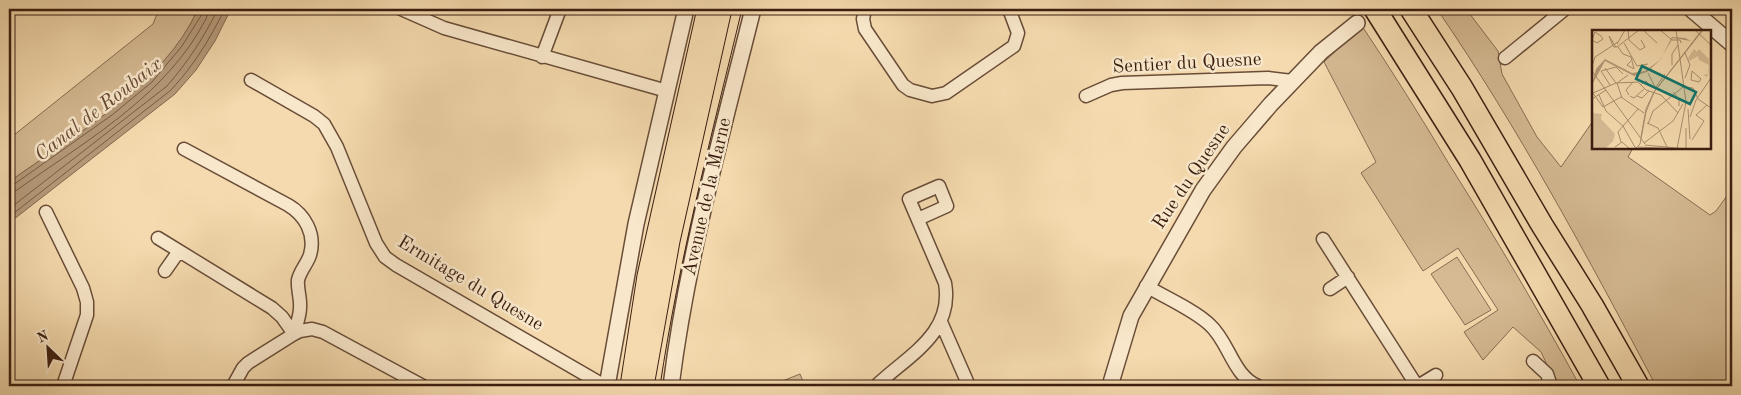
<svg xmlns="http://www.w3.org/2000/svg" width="1741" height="395" font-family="'Old Standard TT',serif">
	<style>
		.green { fill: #d5ba93; stroke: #886c52 }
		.water { fill: #b59a79; stroke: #84684f }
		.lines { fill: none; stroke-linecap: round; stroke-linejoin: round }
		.shore { stroke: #785c45; stroke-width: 1 }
		.minor-casing { stroke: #694d38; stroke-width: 15 }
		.tertiary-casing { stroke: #694d38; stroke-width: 18 }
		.primary-casing { stroke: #3b1e11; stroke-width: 21 }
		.motorway-casing { stroke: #3b1e11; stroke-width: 24 }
		.minor { stroke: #f8e7ca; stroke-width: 12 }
		.tertiary { stroke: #f8e7ca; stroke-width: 15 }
		.primary { stroke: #f4daae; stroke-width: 19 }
		.motorway { stroke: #f4daae; stroke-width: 21 }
		.tram { stroke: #3b1e11; stroke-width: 1 }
		.labels { text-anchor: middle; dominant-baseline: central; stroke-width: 5; stroke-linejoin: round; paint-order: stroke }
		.street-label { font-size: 19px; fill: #3b1e11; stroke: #f8e7ca }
		.water-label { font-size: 20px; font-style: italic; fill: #664935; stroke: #f8e7ca }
		.inset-road { fill: none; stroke: #aa8f6f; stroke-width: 1 }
		.view { fill: #0f766e; fill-opacity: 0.15; stroke: #0f766e; stroke-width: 2.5 }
		.inset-edge { fill: none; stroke: #3b1e11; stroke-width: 2.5 }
	</style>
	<rect width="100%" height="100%" fill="#f4daae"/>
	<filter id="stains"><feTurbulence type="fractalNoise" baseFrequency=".004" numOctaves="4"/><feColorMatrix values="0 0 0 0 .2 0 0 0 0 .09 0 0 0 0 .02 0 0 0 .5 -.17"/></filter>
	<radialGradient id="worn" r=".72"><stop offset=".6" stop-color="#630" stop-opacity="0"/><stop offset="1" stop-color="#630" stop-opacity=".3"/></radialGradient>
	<path class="green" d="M159 9H198C165 85 74 135 9 182V139L153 24Z
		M1437 9H1466L1498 51 1502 74 1537 137 1561 167 1593 121 1594 148H1633L1628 157 1710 215 1716 211 1732 189V386H1656C1588 257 1519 129 1437 9Z
		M1362 26C1392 71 1421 117 1449 164 1495 237 1539 311 1580 386H1557L1541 352 1513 327 1483 360 1464 332 1498 310 1458 248 1423 271 1361 173 1376 162 1324 62Z
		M1457 257 1491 310 1465 325 1431 274Z
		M800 374 805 386H770Z"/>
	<path class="water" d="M198 9H231L215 41 196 70 175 94 9 223V182C74 135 164 85 198 9Z"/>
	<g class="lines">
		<path class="shore" d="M9 186 13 185 112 115 152 82 182 46 202 14 203 9
			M9 192 17 190C81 144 156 102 198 33 202 25 208 18 209 9
			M9 209 167 86C188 62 204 37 218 9
			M9 217 171 90C195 64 209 40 225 9"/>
		<defs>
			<path id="minor" d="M401 9 444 28 667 91
				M865 9 863 19 865 29 903 85 910 90 932 96 946 93 1014 46 1018 33 1009 9
				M542 57 560 9
				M1505 58 1565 9
				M251 80 314 116 324 124 337 147 376 243 385 257 396 265 605 386
				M1086 96 1111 85 1122 83 1268 78 1292 81
				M184 149 288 205C305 215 316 234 310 255 307 264 300 271 298 280 297 290 301 298 300 308 300 316 296 326 294 334
				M46 212 83 288 87 302V315L63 386
				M158 238 272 308 282 317 294 334
				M1323 239 1417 386
				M165 271 179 251
				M1146 286C1165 297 1196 311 1210 325 1229 342 1233 376 1258 386
				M1330 289 1348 277
				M941 322 969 386
				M1533 361 1547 374 1551 386
				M233 386 243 368 248 363 294 334 300 331 312 329 323 332 423 386
				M876 386C907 356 954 334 945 283L909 199 939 186 947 206 918 219
				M1418 386 1436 375"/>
			<path id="tertiary" d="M1691 9 1732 44
				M607 386 636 224 686 9
				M671 386C687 258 722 133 753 9
				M1110 386 1131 316 1203 190 1234 147 1271 104 1321 52 1357 23"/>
			<path id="primary" d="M630 386 647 276 707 9
				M644 386 670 241 722 9"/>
			<path id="motorway" d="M1375 9 1470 160 1599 386
				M1411 9 1462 88 1542 225 1592 305 1638 386"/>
		</defs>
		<use href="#minor" class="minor-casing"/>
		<use href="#tertiary" class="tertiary-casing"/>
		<use href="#primary" class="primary-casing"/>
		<use href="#motorway" class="motorway-casing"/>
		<use href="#minor" class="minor"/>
		<use href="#tertiary" class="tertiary"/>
		<use href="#primary" class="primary"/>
		<use href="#motorway" class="motorway"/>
		<path class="tram" d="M660 386C679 259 712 134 742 9"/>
	</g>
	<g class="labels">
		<g class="street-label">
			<text transform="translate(1187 64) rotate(-3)">Sentier du Quesne</text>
			<text transform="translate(1192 177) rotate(-56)">Rue du Quesne</text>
			<text transform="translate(708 197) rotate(-77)">Avenue de la Marne</text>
			<text transform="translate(470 284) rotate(31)">Ermitage du Quesne</text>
		</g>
		<g class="water-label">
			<text transform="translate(99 110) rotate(-38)">Canal de Roubaix</text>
		</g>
	</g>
	<g transform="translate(1592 30)">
		<rect width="119" height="119" fill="#f4daae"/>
		<path d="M102 19 105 22 107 19 117 29V42L115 47 111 45 116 44 117 35 107 30 106 26 97 31 96 28ZM0 83 10 84 9 89 23 104 21 111 13 119H0Z" fill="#d5ba93"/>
		<path d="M80 7 93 8 99 11 81 8 67 31 55 42 42 46 13 31 0 55 4 39 13 29 40 43 53 41 68 30Z" fill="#b59a79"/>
		<path class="inset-road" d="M36 0 37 10 48 20 53 17 49 10M51 0 65 13M68 0 80 10H88L89 13M84 0 94 72 85 119M103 0 119 15M0 10 5 13 11 9 9 6M0 10 3 2 9 6M32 13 45 36 56 34M25 14 33 0M24 17 17 6 21 16 22 17H25L47 0M26 17 31 24 39 27 42 39 35 35 39 31M80 35V24L86 15M0 36 3 27 26 12M13 38 24 53M0 41 53 114M100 41 109 49 107 52 99 50ZM56 43 63 57M93 48 98 35 93 23M18 55 9 41 24 37 31 44M48 55 54 51 59 57M64 57 73 44M94 57 101 58 106 69 119 78M0 62 11 77 29 67 52 83M81 62 87 69V76M1 63 24 53 46 52 54 60 69 65 86 83M7 65 14 81 31 96M37 65 34 60 41 52M38 66 42 68 52 59M45 66 50 68 57 61M30 68 25 53 36 45M0 69 14 60M96 79 98 109M98 87 104 70 119 48M55 93 66 98 76 119M56 94 61 81 91 57M31 96 44 119M31 96 46 79M49 107 54 79 62 62 110 0M100 110 112 91 104 85 115 75M29 112 26 102 31 96M52 113 81 91 91 74M53 115 95 119M23 117 30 112 38 119M46 117 88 119M43 119 48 114 54 82 62 62 111 0M94 119V98"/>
		<path class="view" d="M50 36 104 62 98 74 44 49Z"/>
		<rect width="119" height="119" class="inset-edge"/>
	</g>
	<rect width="1741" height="395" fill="none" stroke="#f4daae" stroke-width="30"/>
	<rect x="10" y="10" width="1721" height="375" fill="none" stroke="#3b1e11" stroke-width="2.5"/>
	<rect x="15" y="15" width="1711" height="365" fill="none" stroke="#3b1e11"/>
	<g transform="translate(48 348) rotate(335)" stroke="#f8e7ca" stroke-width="4" paint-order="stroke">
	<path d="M0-4L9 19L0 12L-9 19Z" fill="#3b1e11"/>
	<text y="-8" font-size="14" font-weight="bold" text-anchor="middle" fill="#3b1e11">N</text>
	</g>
	<rect width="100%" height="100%" filter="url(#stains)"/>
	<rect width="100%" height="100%" fill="url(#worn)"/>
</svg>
